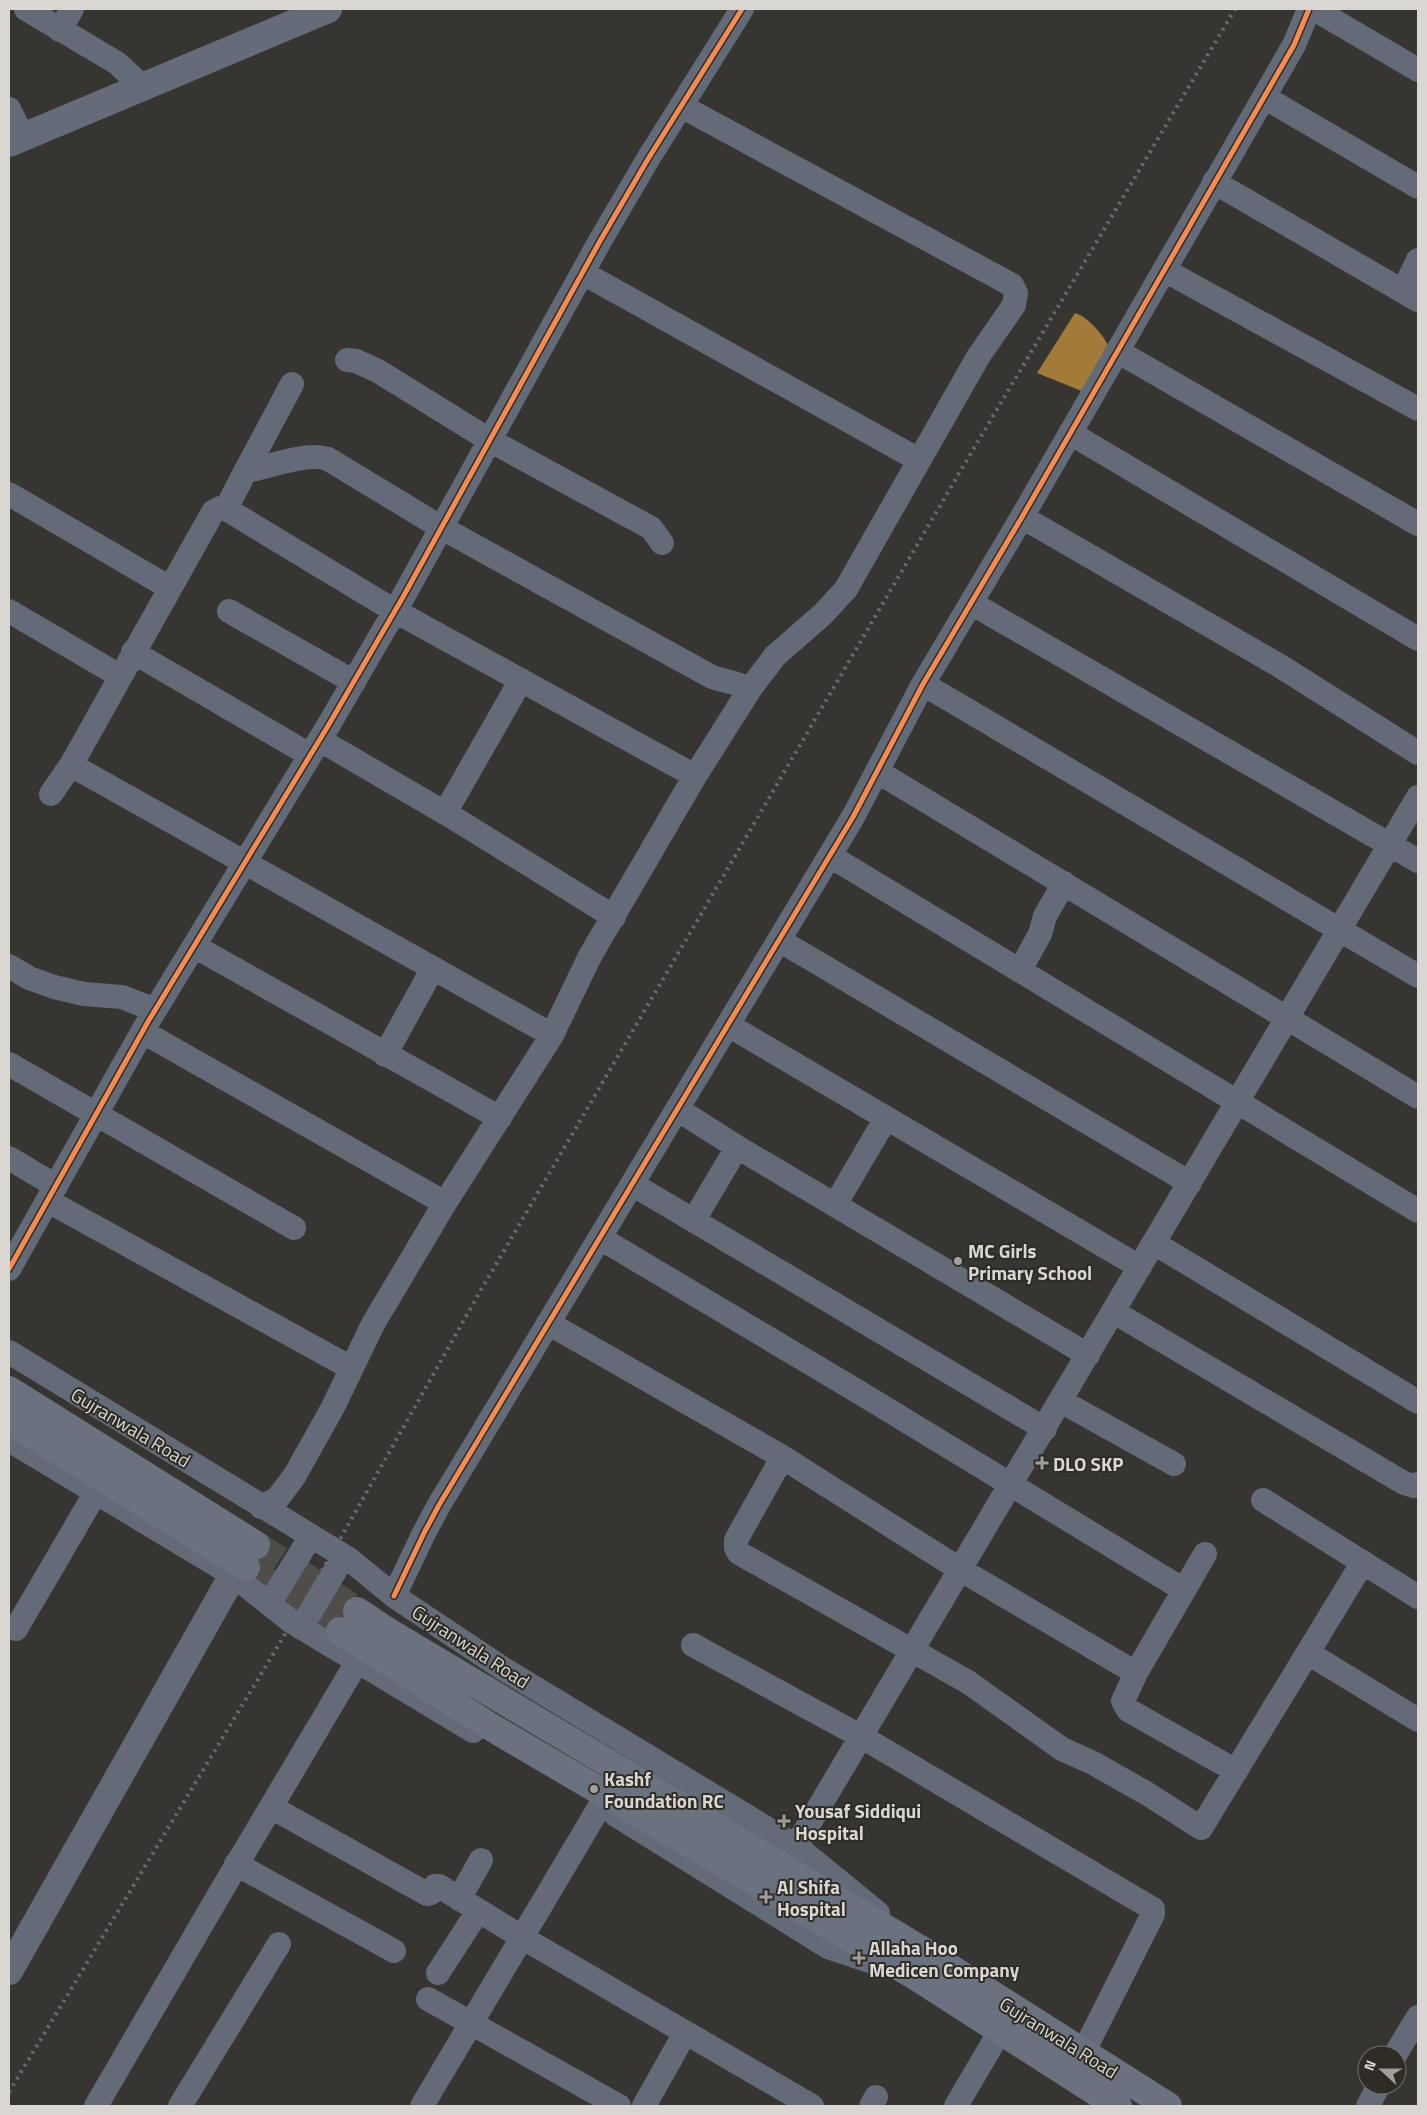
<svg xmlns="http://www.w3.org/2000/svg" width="1427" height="2115" font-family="'Titillium Web',sans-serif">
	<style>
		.water { fill: #a17b37 }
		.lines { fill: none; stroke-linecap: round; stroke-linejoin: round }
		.trunk-tunnel { stroke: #4f4d4a; stroke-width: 28; stroke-dasharray: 28 14; stroke-linecap: butt }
		.minor { stroke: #626b77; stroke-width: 24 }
		.tertiary { stroke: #626b77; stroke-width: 28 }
		.secondary { stroke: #636c78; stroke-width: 28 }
		.trunk { stroke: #69727e; stroke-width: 28 }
		.rail { stroke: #686c71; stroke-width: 4; stroke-dasharray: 2.5 5; stroke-linecap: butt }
		.cycleway-casing { stroke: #2f2c26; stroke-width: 8 }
		.cycleway { stroke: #f68b52; stroke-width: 5 }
		.poi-dot { fill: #a19e9b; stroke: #2f2c26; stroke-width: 2 }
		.labels { text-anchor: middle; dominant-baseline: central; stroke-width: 4; stroke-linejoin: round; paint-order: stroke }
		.poi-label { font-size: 19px; font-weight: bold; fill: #dad7d3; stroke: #2f2c26; text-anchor: start }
		.street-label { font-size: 19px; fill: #dad7d3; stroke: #2f2c26 }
	</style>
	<rect width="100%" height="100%" fill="#373532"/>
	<path class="water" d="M1075 313C1088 317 1104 335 1109 348L1084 392 1037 373Z"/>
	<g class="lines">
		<path class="trunk-tunnel" d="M256 1545 357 1611
			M246 1567 340 1631"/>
		<path class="minor" d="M26 9 117 63 143 87
			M1314 9 1418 70
			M60 30 72 9
			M1264 97 1418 187
			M9 109 23 137
			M1214 182 1418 300
			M1164 270 1418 409
			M583 273 919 460
			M1403 291 1418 260
			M1117 351 1418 524
			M347 360 356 361 378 371 491 441 651 528 662 543
			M1070 433 1418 639
			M245 472 292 384
			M9 494 170 588
			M226 509 245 472 250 470C273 466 307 452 328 459L442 528 712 677C726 682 737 682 750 689
			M1022 517 1280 666 1418 753
			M971 603 1418 861
			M9 611 120 676
			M229 611 354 682
			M133 652 310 755
			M923 684 1418 976
			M320 740 457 820 614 917
			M71 765 552 1035
			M878 772 1418 1097
			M51 794 71 765 213 512 220 508 226 509 395 611 695 776
			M445 813 521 680
			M830 856 1418 1211
			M779 940 1190 1183
			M194 946 500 1118
			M9 966 29 978 54 987 84 994 122 997 155 1010
			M1020 970 1040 934 1045 916 1064 883
			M728 1025 1140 1267
			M143 1032 445 1203
			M385 1055 433 968
			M9 1064 294 1228
			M677 1109 737 1147 1088 1355
			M9 1158 56 1186
			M632 1184 1045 1429
			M48 1201 351 1368
			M835 1205 886 1118
			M694 1220 737 1147
			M600 1238 862 1394 1184 1590
			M1154 1243 1418 1402
			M9 1269 149 1020 328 726 403 597 600 241 648 159 742 9
			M1114 1312 1404 1483 1414 1486 1418 1484
			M548 1323 779 1455 961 1570 1136 1673
			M9 1352 349 1559 394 1596 502 1668 796 1846 878 1913
			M1061 1401 1174 1464
			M9 1440 233 1575 292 1622 473 1731
			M782 1458 736 1540V1548L739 1553 968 1682 1062 1749 1093 1763 1146 1793 1201 1828 1363 1562
			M1263 1500 1418 1597
			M261 1507 278 1498 295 1475 333 1407 373 1324 445 1203 552 1035 590 956 695 776 750 689 775 656 823 614 846 589 978 357 1014 305 1016 293 1012 285 681 106
			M1205 1554 1136 1673 1123 1701 1128 1710 1236 1771
			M394 1596 424 1533 439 1505 853 817 923 684 1022 517 1294 45 1309 9
			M269 1604 311 1536
			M301 1628 344 1556
			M16 1629 96 1492
			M693 1645 862 1737 1153 1909V1914L1083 2053
			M1308 1653 1418 1720
			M271 1807 427 1894 431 1893 435 1886H439L523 1938 812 2106
			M616 1815 828 1947 882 1965
			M796 1846 1418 797
			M236 1864 394 1951
			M459 1899 481 1860
			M438 1973 478 1911
			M428 1999 619 2106
			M1395 2055 1418 2017
			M96 2106 230 1876 357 1662
			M180 2106 279 1944
			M422 2106 600 1806
			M644 2106 685 2033
			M871 2106 876 2097
			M956 2106 1000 2031
			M1368 2106 1379 2085"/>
		<path class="tertiary" d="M9 1971 233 1575"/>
		<path class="secondary" d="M9 143 328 9"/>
		<path class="trunk" d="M9 1390 256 1545
			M9 1420 246 1567
			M357 1611 387 1631 925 1952 1168 2106
			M340 1631 491 1727 915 1976 1118 2106"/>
		<path class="rail" d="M9 2092 305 1601 481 1290 961 470 1235 9"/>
		<defs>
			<path id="cycleway" d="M9 1269 149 1020 328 726 403 597 600 241 648 159 742 9
				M394 1596 424 1533 439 1505 853 817 923 684 1022 517 1294 45 1309 9"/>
		</defs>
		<use href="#cycleway" class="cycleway-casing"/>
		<use href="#cycleway" class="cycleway"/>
	</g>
	<g class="poi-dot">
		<circle cx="958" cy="1261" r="5"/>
		<path d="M1039.5 1455.5h5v5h5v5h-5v5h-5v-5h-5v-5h5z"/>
		<circle cx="594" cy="1789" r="5"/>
		<path d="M781.5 1813.5h5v5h5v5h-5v5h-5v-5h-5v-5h5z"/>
		<path d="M763.5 1889.5h5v5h5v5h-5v5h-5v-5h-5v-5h5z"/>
		<path d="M856.5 1950.5h5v5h5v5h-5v5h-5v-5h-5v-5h5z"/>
	</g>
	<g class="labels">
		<g class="poi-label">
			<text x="968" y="1250">MC Girls<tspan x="968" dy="22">Primary School</tspan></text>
			<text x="1053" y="1463">DLO SKP</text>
			<text x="604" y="1778">Kashf<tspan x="604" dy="22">Foundation RC</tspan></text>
			<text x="795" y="1810">Yousaf Siddiqui<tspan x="795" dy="22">Hospital</tspan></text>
			<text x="777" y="1886">Al Shifa<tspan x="777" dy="22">Hospital</tspan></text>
			<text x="869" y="1947">Allaha Hoo<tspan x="869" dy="22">Medicen Company</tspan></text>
		</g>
		<g class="street-label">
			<text transform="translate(131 1427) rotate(31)">Gujranwala Road</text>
			<text transform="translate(471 1646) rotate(33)">Gujranwala Road</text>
			<text transform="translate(1059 2037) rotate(32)">Gujranwala Road</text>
		</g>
	</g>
	<rect width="1427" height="2115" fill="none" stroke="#dad7d3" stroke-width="20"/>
	<g transform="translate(1382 2070) rotate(291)"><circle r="24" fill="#2f2c26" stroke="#73706b"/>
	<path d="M0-4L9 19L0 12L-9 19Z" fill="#a19e9b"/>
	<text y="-8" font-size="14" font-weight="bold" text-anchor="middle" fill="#dad7d3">N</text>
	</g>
</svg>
